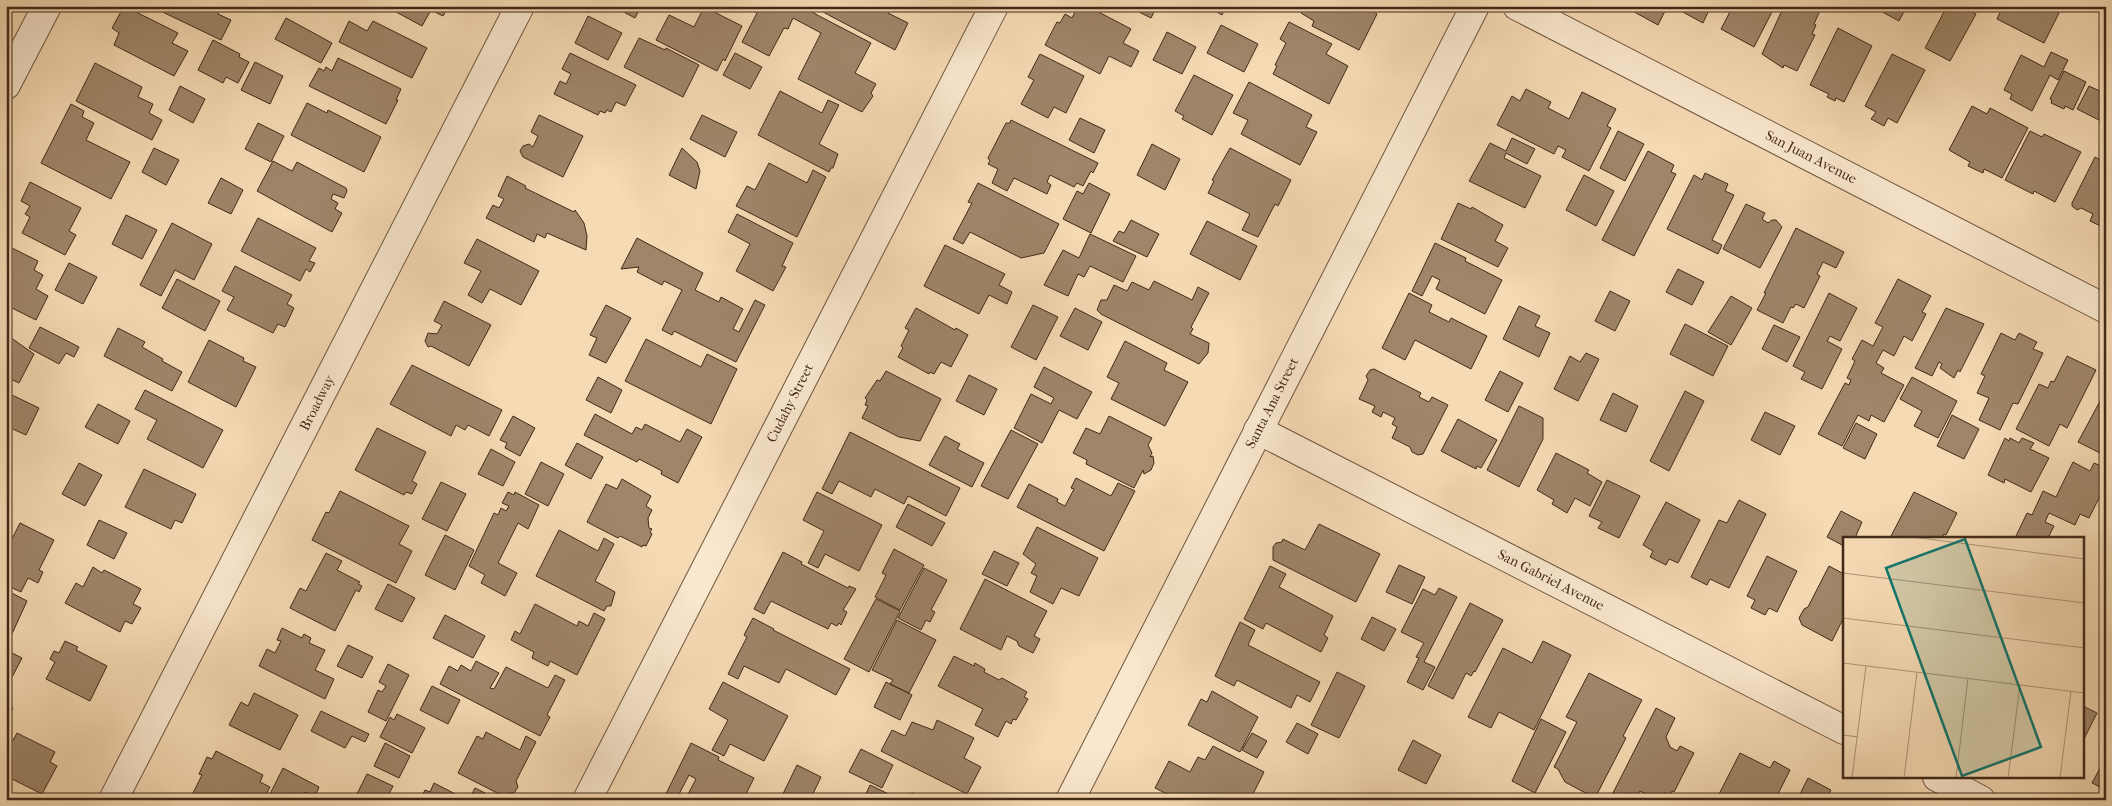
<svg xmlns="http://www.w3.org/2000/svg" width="2112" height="806" font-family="'IM FELL French Canon',serif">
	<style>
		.building { fill: #9f8669; stroke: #412a18 }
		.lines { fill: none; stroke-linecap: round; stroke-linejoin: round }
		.minor-casing { stroke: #6e563f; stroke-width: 30 }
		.tertiary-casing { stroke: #6e563f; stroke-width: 30 }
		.minor { stroke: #f9e7ce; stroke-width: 28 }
		.tertiary { stroke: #f9e7ce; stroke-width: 28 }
		.labels { text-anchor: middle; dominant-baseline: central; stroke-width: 4; stroke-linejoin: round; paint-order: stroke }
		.street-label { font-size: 14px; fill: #412a18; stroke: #f9e7ce }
		.inset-road { fill: none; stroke: #ae9476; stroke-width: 1 }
		.view { fill: #0f766e; fill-opacity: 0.15; stroke: #0f766e; stroke-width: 2.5 }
		.inset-edge { fill: none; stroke: #412a18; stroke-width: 2.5 }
	</style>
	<rect width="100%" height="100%" fill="#f6dab4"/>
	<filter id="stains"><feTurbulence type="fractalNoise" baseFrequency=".004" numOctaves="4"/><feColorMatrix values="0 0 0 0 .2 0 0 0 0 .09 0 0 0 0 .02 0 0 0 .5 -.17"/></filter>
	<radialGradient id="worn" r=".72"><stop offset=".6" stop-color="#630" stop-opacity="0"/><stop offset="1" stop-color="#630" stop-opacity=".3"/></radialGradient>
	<path class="building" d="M124 6 178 33 172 43 188 51 174 76 114 45 119 33 112 28Z
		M150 6H222L218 14 231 20 221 40Z
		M385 6H449L443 16 431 10 422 26Z
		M612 6H641L635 18Z
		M754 6H800L871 43 855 73 876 84 871 93 873 96 862 112 798 79 821 33 793 18 788 29 784 28 769 56 742 42 757 13 752 11Z
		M827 6H891L888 13 908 23 895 50 823 12Z
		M1078 6H1087L1131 29 1123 43 1139 51 1131 67 1109 56 1100 74 1045 45 1057 22 1060 23 1065 14 1072 18Z
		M1127 6H1157L1151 18Z
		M1207 6H1226L1222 15Z
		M1305 6H1374L1372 11 1377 14 1359 50 1312 26 1314 21 1301 13Z
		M1627 6H1675L1673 9 1667 7 1658 25 1627 8Z
		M1684 6H1711L1703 23 1681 11Z
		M1733 6H1775L1754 47 1721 29Z
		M1784 6H1822L1814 24 1816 25 1812 34 1815 35 1797 71 1784 65 1783 68 1762 54Z
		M1876 6H1907L1899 21 1875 8Z
		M1947 6H1961L1976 14 1950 61 1925 48Z
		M2003 6H2046L2059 13 2044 43 1997 19Z
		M704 7 742 26 725 61 723 59 717 71 656 40 669 15 694 27Z
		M588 16 622 33 608 60 575 43Z
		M286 18 332 43 321 63 275 39Z
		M349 21 367 31 373 21 427 48 412 78 339 42Z
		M1289 22 1332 44 1326 54 1348 66 1329 104 1273 74 1277 66 1275 65 1286 43 1280 39Z
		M1221 25 1258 44 1244 72 1207 53Z
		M1838 28 1872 46 1844 102 1836 98 1835 101 1827 97 1829 94 1810 85Z
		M1167 32 1196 47 1182 74 1153 60Z
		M639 38 665 50 666 48 699 65 683 97 624 67Z
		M213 40 240 54 239 57 249 62 238 83 226 77 223 83 198 70Z
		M2051 52 2068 60 2058 80 2050 75 2032 111 2010 99 2012 94 2004 90 2021 55 2044 67Z
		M570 53 636 85 625 106 616 102 611 112 607 110 605 113 600 111 598 115 554 94 560 81 566 84 571 74 562 69Z
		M735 53 762 67 750 89 723 75Z
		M1040 54 1084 76 1066 113 1054 107 1048 118 1021 104 1034 80 1028 77Z
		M1892 54 1925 70 1897 123 1888 118 1884 126 1871 119 1876 112 1865 106Z
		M338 58 401 89 396 100H398L386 124 309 86 319 68 324 71 326 67 332 71Z
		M255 62 283 76 270 104 241 90Z
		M95 63 142 87 138 97 153 104 149 113 162 120 152 140 76 101Z
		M2064 71 2086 82 2073 110 2065 106 2064 109 2051 103 2052 100 2050 99Z
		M1194 75 1233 95 1212 135 1182 119 1184 116 1175 111Z
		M1249 82 1312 115 1306 127 1317 132 1300 165 1241 134 1248 120 1233 113Z
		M180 86 205 99 193 123 169 110Z
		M2089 86 2106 94V127L2100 124 2101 121 2077 109Z
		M1526 89 1551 102 1548 108 1569 119 1582 92 1616 109 1607 126 1611 128 1589 171 1562 157 1566 150 1558 146 1554 154 1497 125 1512 96 1520 101Z
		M780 91 822 113 828 100 839 105 819 144 838 154 833 168H831L829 172 758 135Z
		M307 103 327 113 328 110 381 137 364 172 291 135Z
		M71 104 84 111 82 117 94 123 86 140 130 162 111 199 41 163Z
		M1972 106 1987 114 1990 108 2028 128 2002 178 1984 169 1983 173 1968 166 1970 162 1949 150Z
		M539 115 583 136 563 177 523 157 520 151 523 146 529 144 533 147 538 136 531 132Z
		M702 115 737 132 725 157 690 139Z
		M1080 118 1105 130 1094 153 1069 140Z
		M1011 120 1098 163 1093 173 1091 171 1083 186 1077 183 1074 187 1050 175 1047 182 1051 185 1047 194 1014 178 1007 191 992 183 998 169 988 164 990 161 988 158 1006 123H1010Z
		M258 123 284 136 271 162 245 149Z
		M1618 131 1644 144 1625 181 1600 168Z
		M2030 131 2042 137 2044 134 2081 152 2055 202 2034 191 2033 194 2005 180Z
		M1512 138 1535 149 1527 164 1506 153 1504 158 1541 176 1525 208 1469 181 1490 143 1506 151Z
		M1152 144 1180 159 1165 190 1137 175Z
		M154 148 179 160 166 185 142 172Z
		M682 148 697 162 700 171 696 189 669 175Z
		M1230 148 1291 180 1278 206 1275 204 1258 237 1242 230 1250 214 1208 193 1214 181 1212 180Z
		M1648 151 1674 165 1671 172 1676 174 1634 256 1602 240Z
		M2095 157 2106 163 2105 228 2090 221 2093 214 2081 208 2077 210 2072 206V203Z
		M273 161 292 171 297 162 346 188 347 191 344 198 333 194 331 199 338 203 335 209 342 213 332 232 257 191Z
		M769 163 807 183 813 170 826 177 797 237 736 206 747 186 755 190Z
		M1705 173 1728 184 1725 191 1734 195 1712 240 1722 245 1718 254 1667 229 1694 175 1702 180Z
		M1584 175 1614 191 1596 226 1566 210Z
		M507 176 526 186 525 188 574 212 575 210 584 223 587 236 586 250 547 233 545 238 537 234 534 242 486 218 493 205 499 208 504 199 498 196Z
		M221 178 243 190 231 214 208 203Z
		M30 182 81 208 69 231 76 235 65 255 22 233 30 217 25 214 30 206 21 201Z
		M978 183 1059 224 1044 253 1021 258 970 232 963 244 953 239 972 203 968 202Z
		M1089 183 1110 194 1091 233 1063 219 1077 191 1083 194Z
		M1458 203 1471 209 1472 207 1503 225 1495 241 1508 248 1498 267 1441 239Z
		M1746 204 1765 213 1762 219 1768 223 1772 220H1776L1782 227 1760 268 1723 249Z
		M737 214 793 243 782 266 786 267 773 291 736 271 750 244 728 232Z
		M126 215 157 230 142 259 112 244Z
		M258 218 316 248 309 261 315 263 310 272 306 269 300 281 241 251Z
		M1131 220 1159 234 1147 257 1113 241 1119 231 1124 233Z
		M1207 221 1257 246 1240 280 1190 254Z
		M172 223 212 244 194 280 175 270 161 296 140 285Z
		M1796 228 1844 252 1836 268 1823 262 1817 274 1820 276 1804 308 1796 304 1793 308 1791 307 1783 323 1757 310 1766 293H1764Z
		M1090 234 1136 256 1123 282 1090 266 1084 277 1078 274 1068 296 1044 285 1063 250 1079 258Z
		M637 238 703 273 695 290 719 302 721 297 743 309 733 329 739 332 755 300 765 305 736 362 674 331 672 335 662 330 682 290 664 281 662 285 637 272 639 267 621 269Z
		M477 239 539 271 521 305 490 289 482 303 468 295 481 271 464 263Z
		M1435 243 1466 258 1465 261 1502 280 1485 314 1436 289 1440 280 1432 276 1422 296 1412 291Z
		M6 245 38 261 34 270 43 275 36 289 48 296 36 320 6 305Z
		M945 245 1005 274 999 285 1012 292 1007 304 989 295 979 314 924 286Z
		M69 263 97 277 83 304 55 290Z
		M235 266 292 295 287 304 294 308 285 327 278 324 273 333 227 310 234 297 222 291Z
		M1678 269 1704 282 1692 305 1666 292Z
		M177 279 220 301 205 331 162 308Z
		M1898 279 1931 296 1922 312 1926 314 1912 341 1904 336 1894 356 1883 350 1876 363 1884 368 1881 373 1904 385 1884 422 1871 415 1869 421 1858 415 1842 446 1818 434 1845 383 1849 385 1851 380 1847 378 1855 361 1852 359 1862 340 1873 346 1883 327 1875 323Z
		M1154 281 1192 300 1198 287 1209 293 1191 327 1193 329 1190 334 1209 343 1208 353 1199 364 1101 314 1097 310 1101 300H1107L1114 285 1127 291 1132 282 1149 290Z
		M1610 291 1630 301 1615 331 1595 321Z
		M1409 293 1432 305 1429 312 1449 322 1451 318 1487 336 1471 369 1415 340 1405 360 1382 348Z
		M1829 293 1857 308 1840 341 1830 336 1827 341 1842 349 1822 389 1801 379 1805 372 1793 366Z
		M1731 296 1752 308 1731 345 1708 332Z
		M444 301 491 325 469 366 431 346 428 347 425 341 428 333 437 334 442 325 434 321Z
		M606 305 631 318 606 363 589 355 597 338 590 335Z
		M1033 305 1058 317 1036 360 1011 347Z
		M1519 306 1540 316 1535 326 1550 333 1539 357 1503 339Z
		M916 308 955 330 956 328 968 335 951 367 941 362 934 374 930 372 929 374 898 357 903 348 901 346 909 330 905 328Z
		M1075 308 1102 322 1088 350 1060 336Z
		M1946 308 1984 324 1960 372 1958 370 1954 378 1940 368 1942 364 1939 362 1932 376 1915 368Z
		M6 322 12 325 7 335 34 354 19 383 6 377Z
		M1685 324 1728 346 1713 376 1670 354Z
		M1774 325 1800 337 1787 362 1762 349Z
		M40 327 79 347 74 357 66 353 59 364 29 348Z
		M118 328 145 342 142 347 163 359 162 361 182 372 172 391 104 356Z
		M2001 333 2015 340 2019 333 2037 342 2033 349 2043 353 2018 404 2013 403 2000 430 1979 420 1989 398 1977 393 1985 376 1981 374Z
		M646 339 701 367 707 354 737 369 711 424 625 381Z
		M209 340 244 358 243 361 256 367 236 407 188 382Z
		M1125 341 1167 363 1164 370 1188 382 1165 426 1111 399 1119 383 1107 377Z
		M1586 353 1599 359 1578 401 1554 389 1570 356 1580 362Z
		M2067 356 2096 370 2067 428 2060 424 2049 446 2016 429 2039 384 2048 388 2051 381 2054 382Z
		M412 365 502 410 489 436 468 425 465 430 456 425 451 436 390 404Z
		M1044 367 1092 392 1077 419 1059 410 1042 443 1014 428 1031 394 1051 404 1054 398 1034 387Z
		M1374 369 1421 393 1419 397 1429 402 1432 397 1448 405 1423 454 1418 455 1412 452 1410 447 1392 438 1397 427 1392 424 1395 418 1383 412 1381 417 1372 412 1375 406 1359 399 1368 380 1366 376 1370 370Z
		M886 371 941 399 920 441 899 437 862 418 868 406 865 405 867 400 865 398 877 380 880 381Z
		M1500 371 1523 383 1508 412 1485 400Z
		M969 375 997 389 984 415 956 401Z
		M598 377 622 390 611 413 586 400Z
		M1912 377 1957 401 1938 438 1914 426 1922 411 1900 399Z
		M145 390 223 430 203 468 147 439 157 420 135 409Z
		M2106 390V456L2078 442Z
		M1685 391 1704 401 1669 471 1650 461Z
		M1613 393 1638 406 1626 432 1600 420Z
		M12 395 39 408 26 435 6 426V405Z
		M98 404 130 421 118 444 85 427Z
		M1519 406 1543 418V439L1519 487 1487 470Z
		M1765 412 1795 426 1780 455 1751 440Z
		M595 414 632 434 636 427 642 430 645 424 680 442 687 429 702 437 678 483 661 474 662 471 639 459 637 462 584 435Z
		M1952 415 1979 429 1964 459 1937 446Z
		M513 416 535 428 520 456 505 448 507 443 500 440Z
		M1109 416 1152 438 1148 445 1152 453 1150 457 1153 456 1154 463 1151 470 1144 474 1143 470 1134 488 1086 464 1087 460 1073 453 1086 428 1100 434Z
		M1458 419 1497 440 1481 468 1477 466 1476 469 1441 451Z
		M1856 423 1877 434 1865 459 1843 448Z
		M377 428 426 452 412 481 417 484 412 494 406 492 404 495 355 470Z
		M1011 430 1038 444 1008 499 981 486Z
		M850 432 960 488 946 516 908 496 904 504 875 489 871 497 839 481 832 494 822 489Z
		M945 436 960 444 957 449 984 463 972 487 929 465Z
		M2005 438 2009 441 2010 438 2019 443 2022 438 2034 443 2030 449 2049 458 2031 492 2005 479 2004 483 1988 475Z
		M577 443 603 457 591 479 565 465Z
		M491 449 515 462 503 486 478 474Z
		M1556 453 1589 470 1587 473 1602 482 1590 506 1575 498 1567 513 1552 504 1554 500 1537 490Z
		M541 462 564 474 548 506 525 494Z
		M2073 462 2090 471 2094 463 2106 468V484L2089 518 2080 514 2075 525 2049 513 2045 522 2054 526 2048 538H2021L2016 536 2027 513 2032 515 2043 491 2056 497Z
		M79 463 102 475 85 506 62 494Z
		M144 469 196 494 182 523 175 520 171 529 125 507Z
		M1076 478 1111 496 1118 483 1135 491 1104 551 1017 507 1029 484 1058 499 1057 502 1065 506 1074 489 1071 488Z
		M622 479 651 496 646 506 652 510 648 518 649 528 652 529 650 532 652 534 646 546 643 545 642 547 620 536 618 538 587 522 606 484 617 489Z
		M1607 480 1640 496 1619 538 1598 528 1602 522 1589 516Z
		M441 482 466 494 447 531 422 519Z
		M340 491 409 526 399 544 412 551 396 583 312 540 326 512 329 513Z
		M508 492 514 495 515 492 539 505 528 529 518 523 498 563 517 573 505 596 481 583 485 575 469 566 494 513 498 515 501 508 506 511 509 506 502 503Z
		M817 492 882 525 859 571 825 554 818 568 808 563 824 531 803 520Z
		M1914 492 1957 513 1946 535 1944 534 1942 538H1890Z
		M1739 500 1766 514 1729 588 1710 579 1707 585 1691 577 1719 520 1727 523Z
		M1666 502 1700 520 1678 563 1669 559 1666 565 1650 557 1653 551 1643 545Z
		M908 504 945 523 932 546 896 527Z
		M1841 511 1862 522 1855 538H1844V546L1827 537Z
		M99 520 127 533 114 559 87 545Z
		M20 523 54 540 39 570 43 572 38 583 28 578 21 592 6 585V551Z
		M1319 524 1380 554 1356 602 1273 560V547L1276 543 1282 542 1283 539 1305 550Z
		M2106 526V539L2100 536Z
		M1037 527 1098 558 1079 596 1061 588 1053 604 1030 592 1037 576 1031 573 1036 564 1023 554Z
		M559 530 598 551 604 538 614 544 595 581 615 592 611 606H607L604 611 536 576Z
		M445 535 474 550 455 590 425 575Z
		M894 549 924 565 900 610 875 597 886 575 882 573Z
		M994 551 1019 563 1007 586 982 574Z
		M783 552 802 562 801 564 848 588 849 586 856 589 843 610 847 612 841 625 839 623 837 626 831 623 828 629 771 601 764 614 754 609Z
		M326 553 342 561 337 570 360 582 358 584 362 586 359 592 356 590 335 631 290 608 300 588 306 591Z
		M1767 556 1797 571 1777 612 1769 608 1765 615 1751 608 1755 600 1747 596Z
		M1399 565 1425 577 1412 604 1386 592Z
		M1270 566 1286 574 1279 587 1333 616 1324 635 1328 638 1321 652 1266 623 1263 629 1244 619Z
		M1829 566 1844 574V617L1832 641 1802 625 1799 618 1804 609 1808 607Z
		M93 567 102 573 104 570 141 589 133 604 141 608 132 624 125 621 120 632 65 603 76 583 83 587Z
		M924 568 947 580 931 610 935 612 930 622 926 620 921 630 898 618Z
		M985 579 1047 611 1034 636 1040 639 1033 653 1019 646 1017 641 1007 636 1001 650 960 629Z
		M388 584 415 598 402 622 375 609Z
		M1439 588 1457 597 1424 662 1435 667 1423 690 1407 682 1419 658 1416 657 1424 643 1401 632 1423 589 1435 595Z
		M6 590 27 601 6 647Z
		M876 599 900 611 869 672 844 659Z
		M1470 603 1503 620 1475 672 1474 671 1471 676 1466 673 1453 699 1428 686Z
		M535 604 577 626 579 621 588 626 594 613 605 619 577 675 550 661 548 666 532 658 534 652 511 640 515 631 520 634Z
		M445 615 485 636 473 658 433 638Z
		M1372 617 1396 629 1384 651 1361 639Z
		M753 618 774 629 773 630 850 669 836 695 786 669 779 683 744 666 738 679 728 674 747 637 744 635Z
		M897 620 936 640 909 693 890 684 893 680 872 670Z
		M1240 622 1255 630 1248 645 1320 682 1310 702 1297 695 1291 708 1237 680 1234 686 1215 676Z
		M282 628 302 638 304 634 311 638 309 643 325 650 315 670 334 679 325 699 259 666 267 649 275 653 281 641 277 640Z
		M65 641 78 647 76 650 107 666 90 701 46 679 55 662 50 659 54 651 59 653Z
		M1543 641 1571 655 1534 730 1499 712 1491 728 1468 717 1503 648 1532 663Z
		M348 645 373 657 362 678 337 666Z
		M6 650 22 658 10 681 8 680 6 684Z
		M954 656 974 666 975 663 985 669 984 672 999 680 1002 678 1027 692 1024 697 1028 699 1016 720 1013 719 1011 724 1006 721 998 737 975 725 983 709 938 686Z
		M476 661 499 673 490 688 494 689 506 667 548 688 555 675 565 680 547 715 550 717 540 736 440 684 449 666 458 671 461 665 471 671Z
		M388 664 409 675 386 721 368 712 378 690 382 692 386 686 379 682Z
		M2106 670V682L2101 679Z
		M1337 672 1365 686 1339 738 1311 725Z
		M1589 673 1642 700 1623 736 1626 738 1595 798 1565 782 1558 769 1554 767 1577 722 1566 717Z
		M723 682 788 716 764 761 730 744 724 756 712 750 728 720 709 709Z
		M886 682 912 695 900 720 874 707Z
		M432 686 460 700 448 724 420 710Z
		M1212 691 1258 717 1240 752 1188 725 1201 699 1207 702Z
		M254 693 298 715 280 750 229 725 241 702 248 706Z
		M6 704 13 708 6 722Z
		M2083 706 2097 713 2083 741Z
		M1656 708 1675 718 1666 737 1670 747 1677 751 1680 746 1694 753 1674 792 1672 791 1670 796 1664 793 1660 800H1657L1640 791 1635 800H1626L1613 793Z
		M321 711 369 734 365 742 352 736 345 748 311 731Z
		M397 714 425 728 412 753 380 737 390 717 394 720Z
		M1541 719 1566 732 1535 793 1512 781Z
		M937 720 974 738 964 758 981 767 967 794 881 751 892 730 905 736 912 722 933 730Z
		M1297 723 1318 734 1308 754 1286 742Z
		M486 732 520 750 526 736 536 742 516 781 518 787 514 793H510L507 798 458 773 477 736 483 739Z
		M17 733 55 752 50 762 57 766 42 794 6 776V753Z
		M1252 733 1267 741 1257 758 1242 750Z
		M1413 740 1441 755 1426 784 1398 770Z
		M385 743 410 756 399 778 374 766Z
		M691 743 719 757 718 760 754 778 743 800H689L686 798 696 779 689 775 676 800H663Z
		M1213 746 1264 772 1250 800H1179L1155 788 1169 761 1190 772 1198 757 1205 760Z
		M861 749 893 765 882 788 849 772Z
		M216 751 263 775 260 782 270 787 263 800H202L192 795 202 775 199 774 207 757 212 759Z
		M1740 753 1770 768 1774 761 1790 770 1775 800H1716Z
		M2106 757V790L2092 783Z
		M797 765 821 777 810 800H780Z
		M283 768 319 787 315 797 305 792 302 800H267Z
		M367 774 393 786 386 800H354Z
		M1808 778 1831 790 1828 795 1834 798 1833 800H1797Z
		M434 783 467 800H420L425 790 430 792Z
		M870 785 901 800H863Z
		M475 788 485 793 481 800H469Z
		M912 793 926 800H908Z
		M1314 795 1323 800H1312Z"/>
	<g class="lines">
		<defs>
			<path id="minor" d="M1517 6 2106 309
				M6 85 47 6
				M1258 430 1844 730
				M1937 777 1981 800
				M113 800 520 6
				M587 800 994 6"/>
			<path id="tertiary" d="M1070 800 1475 6"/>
		</defs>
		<use href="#minor" class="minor-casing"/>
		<use href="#tertiary" class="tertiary-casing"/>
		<use href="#minor" class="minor"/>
		<use href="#tertiary" class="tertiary"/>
	</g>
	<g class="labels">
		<g class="street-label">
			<text transform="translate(1811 157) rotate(27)">San Juan Avenue</text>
			<text transform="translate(317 403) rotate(-63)">Broadway</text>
			<text transform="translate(790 403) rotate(-63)">Cudahy Street</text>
			<text transform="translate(1272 403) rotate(-63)">Santa Ana Street</text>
			<text transform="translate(1551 580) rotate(27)">San Gabriel Avenue</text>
		</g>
	</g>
	<g transform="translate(1843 537)">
		<rect width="241" height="241" fill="#f6dab4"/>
		<path class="inset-road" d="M69 0 242 22M0 36 242 66M0 81 242 111M0 126 242 156M0 198 15 200M9 241 23 129M61 241 74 135M113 241 125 141M165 241 177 148M217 241 228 154"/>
		<path class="view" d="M122 2 198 210 119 239 43 31Z"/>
		<rect width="241" height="241" class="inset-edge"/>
	</g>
	<rect width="2112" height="806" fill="none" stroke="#f6dab4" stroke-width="25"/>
	<rect x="8" y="8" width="2097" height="791" fill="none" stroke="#412a18" stroke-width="2.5"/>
	<rect x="12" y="12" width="2087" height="781" fill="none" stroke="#412a18"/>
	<rect width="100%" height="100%" filter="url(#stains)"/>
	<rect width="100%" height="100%" fill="url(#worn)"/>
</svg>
